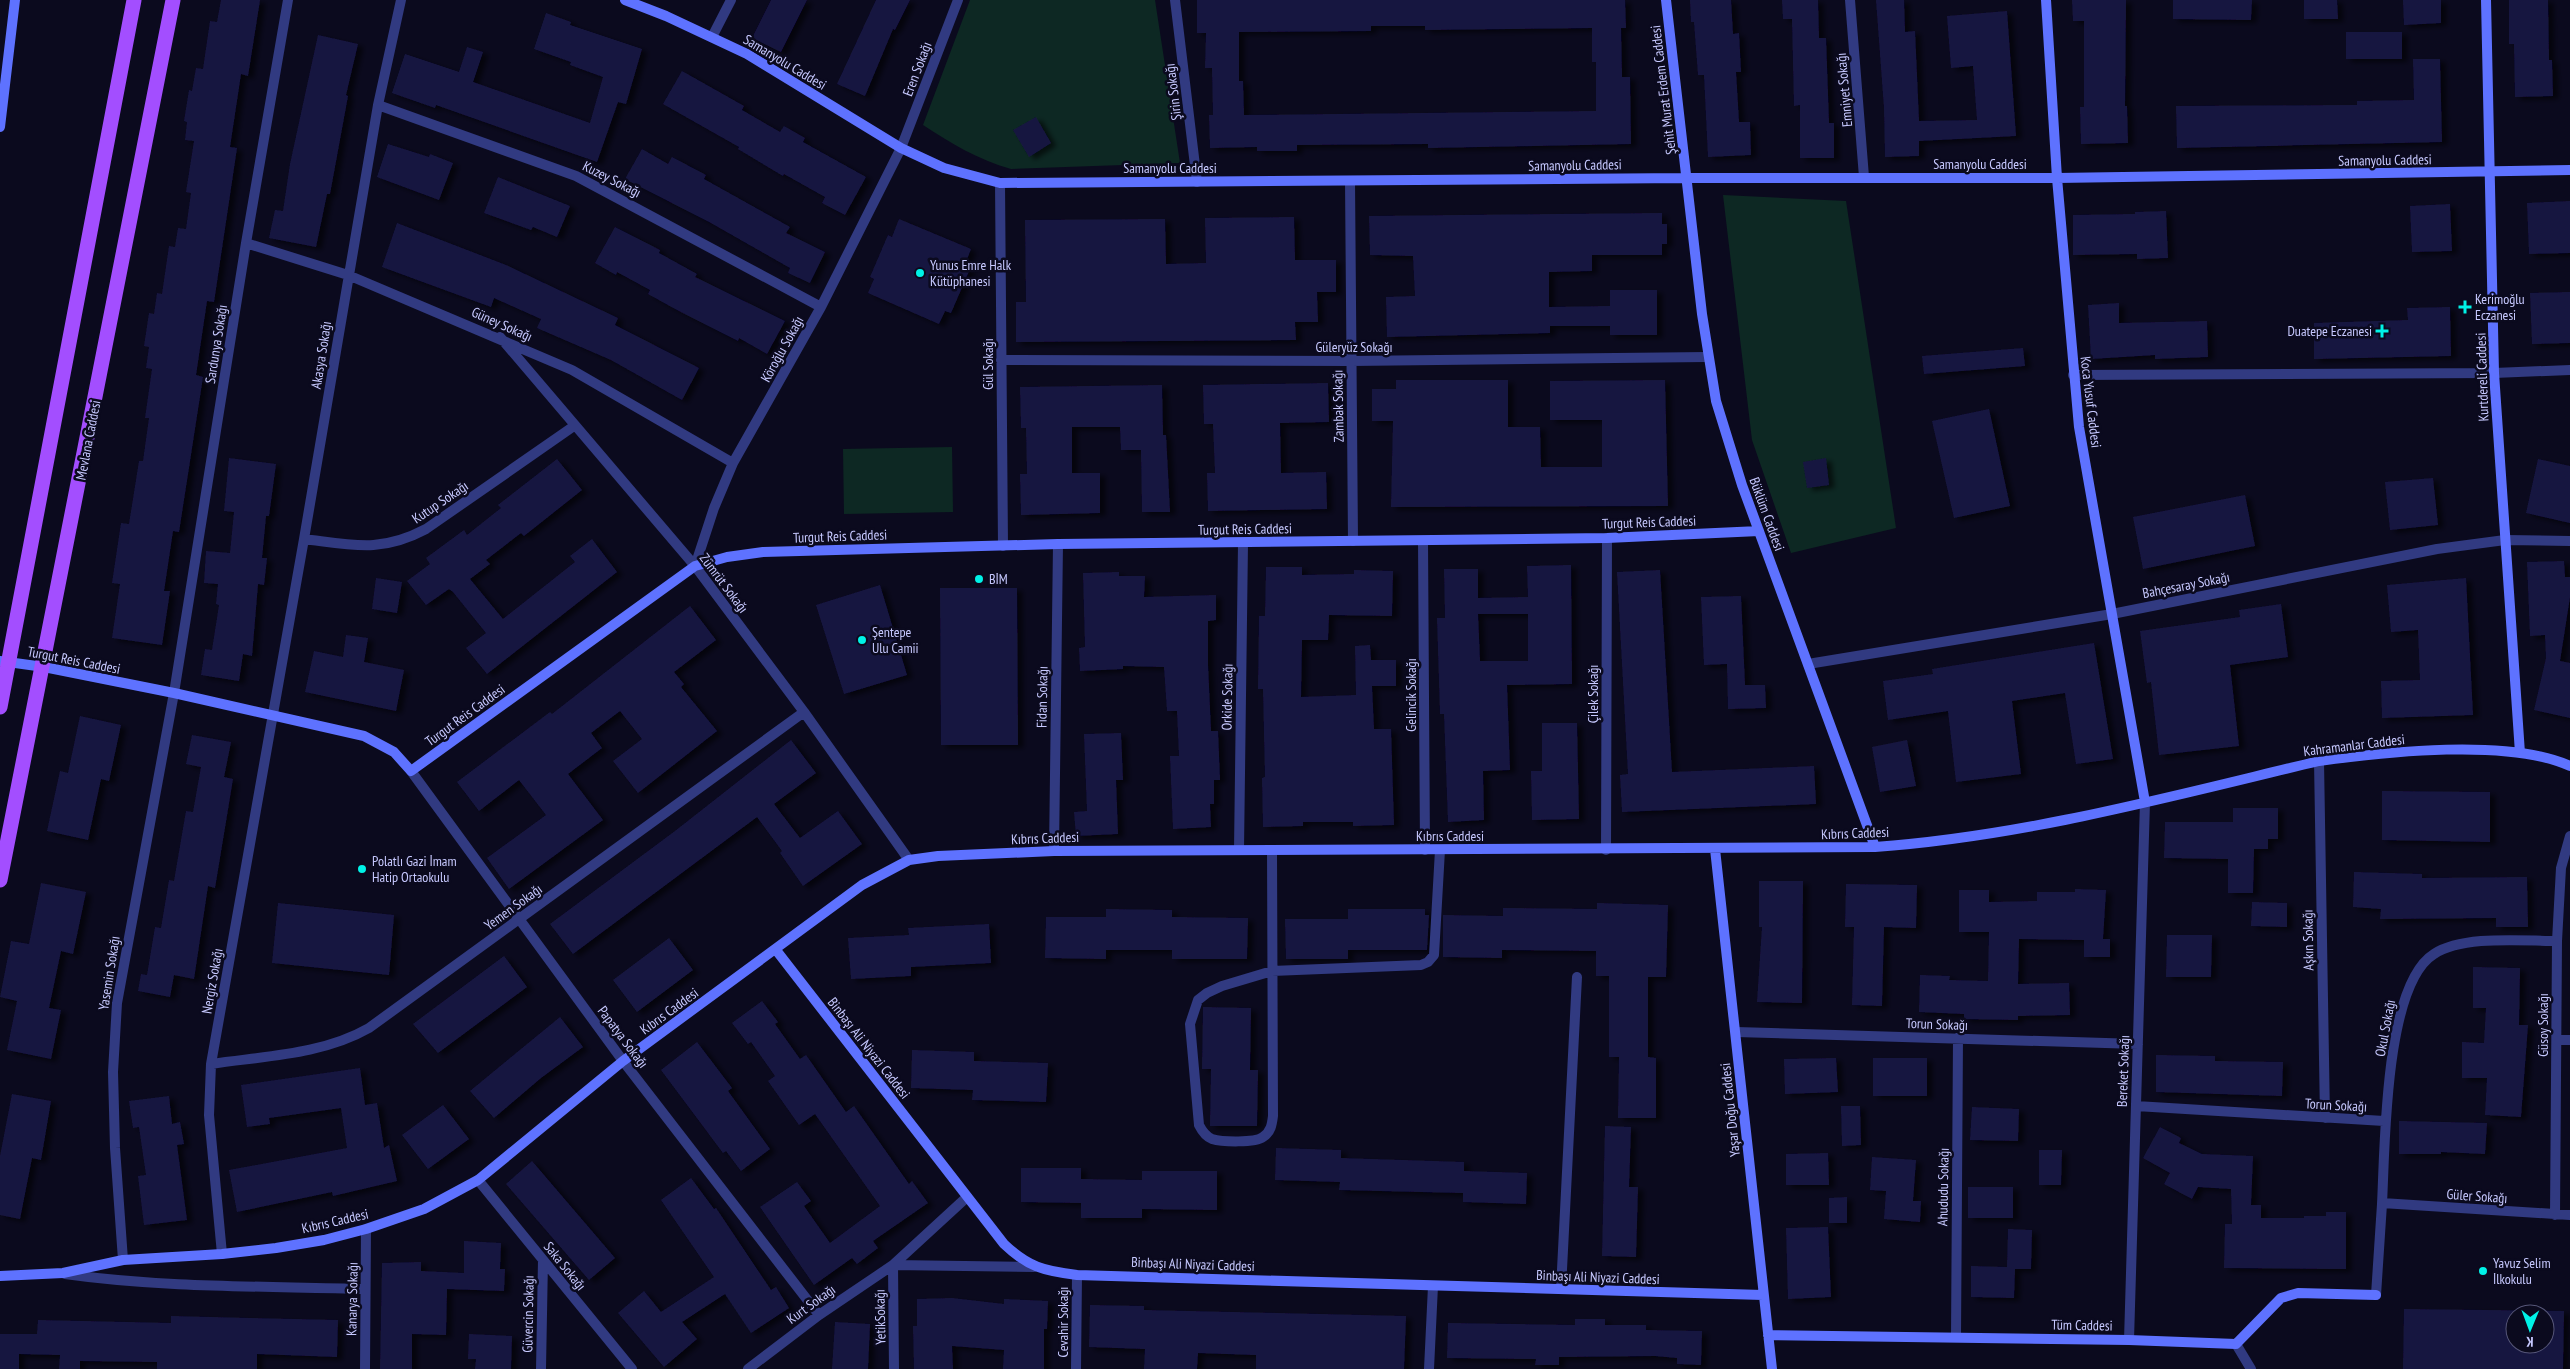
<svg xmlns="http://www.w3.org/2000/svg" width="2570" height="1369" font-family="'PT Sans Narrow',sans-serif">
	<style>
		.green { fill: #0d2823 }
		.building { fill: #171540; fill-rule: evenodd; filter: url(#shadow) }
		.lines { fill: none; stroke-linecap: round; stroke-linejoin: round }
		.street { stroke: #313a81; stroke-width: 10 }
		.secondary { stroke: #5e72ff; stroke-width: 10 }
		.primary { stroke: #a34eff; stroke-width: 15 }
		.poi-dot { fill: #00f2e7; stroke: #0b0a1e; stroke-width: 2 }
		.labels { text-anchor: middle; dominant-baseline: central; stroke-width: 5; stroke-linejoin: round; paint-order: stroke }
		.street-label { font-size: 14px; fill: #c7c9ff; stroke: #0b0a1e }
		.poi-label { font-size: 14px; fill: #c7c9ff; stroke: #0b0a1e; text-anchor: start }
	</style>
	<defs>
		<filter id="shadow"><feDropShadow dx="5.5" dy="3" stdDeviation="2.5" flood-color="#0009"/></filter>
	</defs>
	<rect width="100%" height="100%" fill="#0b0a1e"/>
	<path class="green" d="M970 0H1155L1180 163 1011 169C978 160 951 143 923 125Z
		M1723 195 1846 201 1896 528 1791 553 1752 440Z
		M952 447 953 512 844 514 843 449Z"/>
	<path class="building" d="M221 0H260L248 76 241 74 230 147 237 148 214 302 207 301 196 375 203 377 179 532 173 531 164 591H170L162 645 112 638 120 584 112 583 121 523 129 524 139 461H143L149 418H145L152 369 146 368 149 347 144 346 149 313 154 314 157 293 162 294 169 246 175 247 178 228 186 229 191 193 186 192 194 141 185 140 187 122 184 121 189 90 192 91 196 68 203 69 210 21 217 22Z
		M771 0H807L781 52 752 38Z
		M876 0H910L895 30 893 29 865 96 837 84Z
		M1197 0H1625L1626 28H1621L1622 77H1630L1631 144 1428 148V144L1297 145V151H1257V147L1210 148 1209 115H1213L1212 68H1205L1206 33H1197ZM1371 26H1425V30L1592 28V62H1596V111L1244 115 1243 81H1239V32L1371 31Z
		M1690 0H1731L1733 34 1739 33 1741 72H1736L1739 122H1750L1751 155 1708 157 1704 75H1698L1694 22H1691Z
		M1782 0H1818L1819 38H1826L1829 123H1834V158H1800V105L1794 106 1792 19H1783Z
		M1876 0H1904L1905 32 1915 31 1919 121 1977 120 1973 66 1951 68 1947 16 2007 11 2016 136 1919 141V156L1885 157 1884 108Z
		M2072 0H2126L2125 106H2127L2128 143 2081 144 2080 107H2084V21H2073Z
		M2173 0H2252L2251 20 2173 19Z
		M2304 0H2337L2338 19H2304Z
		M2403 0H2441V23L2404 25Z
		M2509 0H2548L2549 60H2552L2553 96 2515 97 2514 44H2509Z
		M546 13 571 22 570 25 642 49 626 104 618 102 597 162 436 105 435 108 392 93 405 54 459 72 467 47 483 52 473 82 590 123 603 77 570 65 571 62 534 49Z
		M2346 32H2402V59H2346Z
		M318 35 358 44 346 95 348 96 330 194H327L316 247 269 238 275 210 283 211 290 164Z
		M2413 59H2440L2442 142 2177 148 2176 106 2357 105V101L2414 100Z
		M682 71 744 106 742 110 780 132 784 126 805 138 803 142 866 177 845 215 822 203 825 197 784 174 783 176 738 149 739 147 663 104Z
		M1036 117 1051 143 1029 157 1013 130Z
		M388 144 429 157 430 154 453 163 439 200 377 177Z
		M642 149 668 164 672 157 706 175 704 179 790 227 786 233 825 252 810 283 788 273 790 268 711 223 625 179Z
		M498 177 570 206 557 237 533 227 531 230 484 213Z
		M2570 201V253L2529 254 2527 203Z
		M2450 204 2452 251 2412 252 2410 206Z
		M2166 211 2168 258 2137 259V254L2073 255V215L2135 214V212Z
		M1662 213V224H1667V244H1662V255H1592V271L1549 272V307L1610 306V290H1657V335H1610V326H1550V333L1387 337 1386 297 1415 296 1413 256 1370 255 1369 216Z
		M1294 217 1295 260H1336V292H1317L1318 322H1295L1296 340 1016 342V302H1026L1025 220 1165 219 1166 264 1206 263 1205 218Z
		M899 219 971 249 964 267 970 269 951 313 945 311 939 324 868 293 874 279 870 277 888 235 892 237Z
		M397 223 506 265 618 318 615 325 699 368 682 400 611 360 537 328 541 319 494 298 491 307 382 267Z
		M615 227 660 250 659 253 697 274 695 277 785 321 767 354 739 338 738 341 677 310 648 294 650 290 617 272 616 275 595 263Z
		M2570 292V343L2532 344 2530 293Z
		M2119 303V323L2207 321 2208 357 2155 359V355L2091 359 2088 305Z
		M2450 307 2451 356 2314 359V323L2408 320 2407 308Z
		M2023 348 2025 366 1924 374 1922 356Z
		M1396 380H1508V427H1540L1541 467H1602V420H1550V381L1665 380 1668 506 1391 507 1393 421H1372V389H1396Z
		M1328 383 1329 422 1280 423 1281 473 1326 472 1327 509 1208 511 1207 473H1215L1213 424H1204L1203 385Z
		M1162 385 1163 435H1166L1170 512H1142L1141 450H1121L1120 427H1072V473H1100V513L1021 515 1020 474H1027L1026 428H1021L1020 387Z
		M1989 409 2010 506 1954 518 1932 421Z
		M229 458 276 464 269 516H266L262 558H267L264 585 258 584 252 656 243 654 239 681 201 675 205 649 212 650 219 605 216 604 218 584 204 583 206 551 230 553 234 512 224 511Z
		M1826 458 1829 485 1807 488 1803 462Z
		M557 459 582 490 524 536 521 533 486 560 490 564 470 579 503 619 575 562 570 556 592 539 617 572 487 674 466 648 486 633 453 592 449 589 426 605 407 581 430 564 426 558 464 530 467 535 501 508 498 505Z
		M2538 459 2570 466V523L2526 513Z
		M2433 478 2438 525 2390 530 2385 482Z
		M2245 495 2255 546 2143 569 2133 517Z
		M2564 561 2565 577H2570V597L2560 661 2570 663V718L2534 710 2546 658 2545 635 2530 636 2527 562Z
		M1571 565 1572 684 1507 685 1510 770 1483 771 1484 820 1448 822 1444 714H1440L1437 618H1445L1444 569H1478V598L1528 597 1527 566ZM1478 614H1528V661H1480Z
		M1266 567H1302V575L1354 574V570L1393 571 1392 616 1329 615 1328 640H1302L1301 697 1356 695 1355 646 1370 645 1371 660H1396V686H1372L1374 729H1391L1394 825 1353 826V822H1303V826L1263 827 1262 778 1265 777 1263 689H1258L1259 616H1265Z
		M1660 570 1672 772 1814 766 1816 804 1622 812 1620 775 1628 774 1617 572Z
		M1119 572V576H1145L1144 597 1216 595V620L1208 621V665L1211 731H1218L1220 780H1214V804H1210L1211 827 1173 829 1170 756H1179L1177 711H1167L1164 667 1123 666V669L1080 671 1079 648 1085 647 1083 573Z
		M376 578 402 582 397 613 372 609Z
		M2466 578 2473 715 2382 718 2381 681 2420 680 2418 630 2391 632 2387 585Z
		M880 585 907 675 844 694 816 605Z
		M940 588H1017L1018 745H941Z
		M1741 596 1745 685H1765L1766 708 1728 709 1727 664 1704 665 1701 597Z
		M2281 604 2288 657 2230 665 2239 746 2159 755 2151 682 2147 683 2140 631 2240 617 2239 610Z
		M690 606 716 640 674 672 684 684 681 687 717 731 638 793 613 761 642 739 620 711 591 733 602 748 568 774 603 820 509 889 487 858 546 815 519 780 479 811 457 782 550 712 552 714Z
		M346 635 368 638 364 662 404 670 396 711 305 692 314 651 343 657Z
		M2094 643 2113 759 2076 764 2065 693 2012 701 2021 774 1956 782 1948 711 1888 720 1883 681 1933 674 1932 669Z
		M80 716 121 725 109 781 101 779 88 840 47 831 60 771 68 773Z
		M1542 723H1577L1579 819 1532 820 1531 771H1542Z
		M1121 733 1123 780H1116L1118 834 1076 836 1074 812 1087 811 1084 734Z
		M192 735 231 742 224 777 233 779 215 888 208 886 194 979 174 975 170 997 138 991 141 974 147 975 155 927 161 928 169 880 174 881 186 811 193 812 201 767 186 764Z
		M791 740 816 773 774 804 800 838 838 811 862 844 803 886 780 853 782 851 757 817 573 954 550 924 675 831Z
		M1907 740 1916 786 1880 792 1872 747Z
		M2382 791 2490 792V842L2382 840Z
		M2233 808H2278V839H2268V849H2254L2253 893H2228V859L2164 858 2165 822H2233Z
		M2354 872 2422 874V878L2527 877 2528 927H2496V918L2380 919 2381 909 2353 907Z
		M1759 881H1803L1802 1003 1757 1002 1762 927H1759Z
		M41 883 86 892 73 954 61 951 49 1008 61 1010 51 1059 7 1050 17 1001 0 997 11 941 29 944Z
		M1846 884 1917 885 1916 928 1884 927 1882 1006 1852 1005 1854 927H1845Z
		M2075 889 2106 890 2103 939H2110V957H2084V940L2019 939 2018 984 2069 983 2070 1015 2018 1016V1020L1964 1019V1014L1919 1012 1920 975 1950 976 1949 980 1988 981 1989 932H1959V890H1989V902L2037 901V892H2075Z
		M2252 902 2287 903V927L2251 926Z
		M278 903 394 915 389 975 272 963Z
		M1597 903 1668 905 1666 977H1648V1057L1656 1058V1118H1618L1619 1057H1609V976H1596V951L1502 950V958L1443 957V915L1503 916V908L1597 909Z
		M1106 909 1172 910V917L1248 918 1247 959H1172V950H1106V959L1045 958 1046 917H1106Z
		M1348 909H1425V915H1429L1427 950H1348V959H1286L1285 919H1348Z
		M989 924 991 963 911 967V976L851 979 848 938 909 935 908 928Z
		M2167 935H2212L2211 977H2166Z
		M669 938 693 970 637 1012 613 980Z
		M504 956 527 987 438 1053 413 1024Z
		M2473 967 2520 968 2519 1025H2528L2521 1117 2485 1115 2487 1078H2462V1042L2484 1043 2486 1008H2473Z
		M762 1001 778 1022 775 1024 800 1059 806 1055 846 1112 854 1106 909 1184 912 1181 928 1203 873 1241 878 1248 857 1264 852 1258 814 1285 760 1207 797 1182 811 1201 804 1206 830 1243 880 1206 815 1114 799 1125 768 1081 775 1076 751 1042 748 1044 732 1023Z
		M1203 1007 1251 1008 1250 1070H1258L1257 1126H1210L1211 1069H1202Z
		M560 1017 583 1047 541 1078 494 1118 470 1091Z
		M697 1042 732 1088 728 1091 770 1149 741 1171 726 1151 723 1153 661 1070Z
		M912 1050 974 1052V1061L1048 1063 1046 1102 972 1100 973 1090 911 1088Z
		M2156 1055 2215 1056V1061L2283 1062 2282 1096 2156 1092Z
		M1836 1058 1838 1092 1785 1094 1784 1059Z
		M1873 1058H1927V1096H1873Z
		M360 1068 365 1105 377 1103 384 1148 389 1145 397 1181 333 1196 332 1192 237 1212 229 1170 347 1148 341 1108 269 1118 270 1124 247 1127 241 1085Z
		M12 1094 51 1101 41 1160 32 1158 20 1219 0 1215V1156Z
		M169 1096 172 1124 180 1122 184 1144 177 1145 187 1220 144 1225 138 1176 146 1175 139 1127 133 1128 129 1101Z
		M443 1105 469 1139 428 1169 402 1135Z
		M1841 1106H1860L1861 1145 1842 1146Z
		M1972 1107 2019 1109 2018 1141 1970 1140Z
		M2399 1121 2487 1123 2485 1154 2441 1152V1154H2399Z
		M1605 1126 1631 1127 1629 1187H1638L1636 1257 1602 1256Z
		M2160 1127 2181 1138 2179 1143 2202 1154 2253 1156 2251 1205H2261V1218H2304V1216H2326V1212H2346V1269L2224 1268 2225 1224H2232L2231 1189 2198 1187 2192 1199 2164 1184 2170 1173 2143 1158Z
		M1276 1148 1341 1150V1158L1464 1162V1171L1527 1173 1526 1204 1463 1202V1193L1339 1190 1340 1182 1275 1180Z
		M2039 1150H2062L2061 1185H2039Z
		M1828 1153 1829 1185H1786V1154Z
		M1872 1157 1916 1160 1913 1201H1921L1920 1222 1884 1219 1886 1191 1870 1190Z
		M532 1161 615 1258 589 1280 506 1184Z
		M1021 1168H1081V1179L1142 1180V1171H1217V1210L1142 1209V1218H1081V1203L1021 1202Z
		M691 1178 714 1209 716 1208 771 1290 776 1287 789 1308 751 1333 725 1294 682 1322 697 1339 664 1367 618 1313 644 1291 661 1312 714 1277 661 1200Z
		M1968 1187H2013V1218H1968Z
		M1847 1197V1223H1829V1198Z
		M1828 1227 1831 1297 1788 1299 1786 1228Z
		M2008 1229 2032 1230 2031 1269H2015L2014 1298 1971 1297V1266L2007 1267Z
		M464 1241 501 1243 500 1269H505L504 1291 447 1289 446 1335 412 1334V1369H380L382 1263 421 1262V1271L464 1273Z
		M952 1298 1004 1304V1299L1048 1301 1047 1329H1044V1369H1003L1004 1350 952 1346 953 1369H914L913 1326H917V1299Z
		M1090 1305 1144 1306V1310L1406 1316 1404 1369H1256V1355L1198 1353 1197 1369H1144L1145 1349 1089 1347Z
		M2404 1309 2564 1311 2563 1369H2403ZM2515 1314H2545V1344H2515Z
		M171 1316 338 1320 337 1357 257 1354V1369H157V1362L80 1361V1369H59L60 1355 19 1354V1369H0V1334H37L38 1320 171 1323Z
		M1575 1319H1605V1325H1646V1330L1702 1331 1701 1365 1677 1364V1358L1655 1356 1559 1357V1365H1535L1536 1359 1447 1358 1448 1323 1575 1325Z
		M835 1322 870 1324 868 1369H832Z
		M469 1334 512 1336 511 1369H475L476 1359H468Z"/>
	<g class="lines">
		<path class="street" d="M1175 0 1197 182
			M1850 0 1864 177
			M712 37 731 0
			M378 105 576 176 821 307
			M1350 181 1353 541
			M1000 183 1003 546
			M246 243 348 275 572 370 733 463
			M500 337 695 566 804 712 909 860
			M1001 360 1351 361 1707 357
			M2073 375 2494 373 2570 370
			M304 539C353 545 381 553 426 529L574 426
			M1423 541 1425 850
			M695 566 714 508 733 463 821 307 901 148 958 0
			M1808 664 2112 614 2437 549 2505 540 2570 541
			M2319 761 2325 1118
			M411 771 623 1061 819 1315
			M1239 850 1243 543
			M1606 850 1607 538
			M1054 851 1058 544
			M1272 851 1273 1116C1272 1124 1271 1132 1263 1137 1255 1143 1222 1142 1212 1139 1205 1136 1202 1131 1199 1125L1190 1024 1198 1000 1207 993 1222 986 1272 971 1421 965 1428 962 1434 955 1440 850
			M1736 1032 2138 1044
			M2558 1040H2570
			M211 1064C263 1056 322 1055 369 1028L804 712
			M2136 1106 2384 1121
			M478 1180 632 1369
			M2382 1203 2570 1215
			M2555 1215 2557 941 2561 868 2570 836
			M222 1254 209 1115 211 1064 304 539 378 105 401 0
			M123 1260 115 1148 113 1072 117 1003 174 693 246 243 288 0
			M65 1274C164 1288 265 1286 365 1289
			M1561 1289 1577 977
			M2376 1295C2378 1265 2380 1235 2382 1204 2385 1149 2384 985 2434 954 2463 935 2522 941 2557 941
			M1956 1337 1958 1038
			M2129 1340 2145 802
			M2236 1344 2251 1369
			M365 1369 366 1229
			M541 1369 543 1260
			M748 1369 819 1315 893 1265 967 1197
			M894 1369 893 1265 1034 1267
			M1076 1369 1077 1275
			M1429 1369 1433 1286"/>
		<path class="secondary" d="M625 0 666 16 747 54 901 148 944 168 1000 183 1687 178H2057L2570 170
			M1666 0 1702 314 1716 401 1742 485 1875 847
			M2046 0 2057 178 2079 427 2145 802
			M2486 0 2494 373 2520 753
			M0 127 15 0
			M0 661 44 667 174 693 364 736 394 752 411 771 695 566 727 557 763 552 1058 544 1607 538 1759 531
			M1715 849 1772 1369
			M776 950 1004 1244C1028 1267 1044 1271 1077 1275L1763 1295
			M0 1276 63 1273 123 1260 222 1254 276 1248 324 1240 366 1229 424 1209 478 1180 623 1061 862 885 909 860 938 856 1054 851 1875 847C2026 836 2172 796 2319 761 2386 752 2508 738 2570 766
			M1768 1335 2129 1340 2236 1344 2281 1298 2298 1293 2376 1295"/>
		<path class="primary" d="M0 707 134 0
			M0 880 173 0"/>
	</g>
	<g class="poi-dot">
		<circle cx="920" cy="273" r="5"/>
		<path d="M2462.5 299.5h5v5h5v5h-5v5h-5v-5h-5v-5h5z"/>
		<path d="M2379.5 323.5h5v5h5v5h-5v5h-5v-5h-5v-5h5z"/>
		<circle cx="979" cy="579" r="5"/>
		<circle cx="862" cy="640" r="5"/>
		<circle cx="362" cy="869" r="5"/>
		<circle cx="2483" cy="1271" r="5"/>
	</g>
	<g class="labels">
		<g class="street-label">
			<text transform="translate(785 62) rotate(31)">Samanyolu Caddesi</text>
			<text transform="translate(917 69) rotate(-69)">Eren Sokağı</text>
			<text transform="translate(1663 90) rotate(-97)">Şehit Murat Erdem Caddesi</text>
			<text transform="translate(1844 90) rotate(-95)">Emniyet Sokağı</text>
			<text transform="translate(1173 92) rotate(-97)">Şirin Sokağı</text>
			<text transform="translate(2385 160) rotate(-1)">Samanyolu Caddesi</text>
			<text x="1980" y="164">Samanyolu Caddesi</text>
			<text transform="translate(1575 165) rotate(-1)">Samanyolu Caddesi</text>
			<text x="1170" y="168">Samanyolu Caddesi</text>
			<text transform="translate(612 179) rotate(27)">Kuzey Sokağı</text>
			<text transform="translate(502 324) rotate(24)">Güney Sokağı</text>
			<text transform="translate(216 344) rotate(-81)">Sardunya Sokağı</text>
			<text x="1354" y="347">Güleryüz Sokağı</text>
			<text transform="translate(782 349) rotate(-61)">Köroğlu Sokağı</text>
			<text transform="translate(321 355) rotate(-81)">Akasya Sokağı</text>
			<text transform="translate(988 364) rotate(-90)">Gül Sokağı</text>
			<text transform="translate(2482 377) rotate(-92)">Kurtdereli Caddesi</text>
			<text transform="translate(2091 402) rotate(83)">Koca Yusuf Caddesi</text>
			<text transform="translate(1338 406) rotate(-91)">Zambak Sokağı</text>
			<text transform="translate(88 440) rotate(-79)">Mevlana Caddesi</text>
			<text transform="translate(440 502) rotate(-34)">Kutup Sokağı</text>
			<text transform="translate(1767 514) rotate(70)">Büklüm Caddesi</text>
			<text transform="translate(1649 522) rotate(-2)">Turgut Reis Caddesi</text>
			<text transform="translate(1245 529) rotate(-1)">Turgut Reis Caddesi</text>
			<text transform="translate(840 536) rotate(-2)">Turgut Reis Caddesi</text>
			<text transform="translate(724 583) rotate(53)">Zümrüt Sokağı</text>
			<text transform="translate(2186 585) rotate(-11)">Bahçesaray Sokağı</text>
			<text transform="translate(74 660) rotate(11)">Turgut Reis Caddesi</text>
			<text transform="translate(1593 694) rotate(-90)">Çilek Sokağı</text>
			<text transform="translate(1411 695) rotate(-90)">Gelincik Sokağı</text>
			<text transform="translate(1042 697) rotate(-89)">Fidan Sokağı</text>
			<text transform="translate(1227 697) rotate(-89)">Orkide Sokağı</text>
			<text transform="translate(465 715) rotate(-36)">Turgut Reis Caddesi</text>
			<text transform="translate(2354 745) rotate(-7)">Kahramanlar Caddesi</text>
			<text transform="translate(1855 833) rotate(-2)">Kıbrıs Caddesi</text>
			<text x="1450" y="836">Kıbrıs Caddesi</text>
			<text transform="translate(1045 838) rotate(-2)">Kıbrıs Caddesi</text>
			<text transform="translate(513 907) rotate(-36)">Yemen Sokağı</text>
			<text transform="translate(2308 940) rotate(-91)">Aşkın Sokağı</text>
			<text transform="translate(109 973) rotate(-81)">Yasemin Sokağı</text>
			<text transform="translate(212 981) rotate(-80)">Nergiz Sokağı</text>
			<text transform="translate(669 1011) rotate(-36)">Kıbrıs Caddesi</text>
			<text transform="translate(1937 1024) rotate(2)">Torun Sokağı</text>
			<text transform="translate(2543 1025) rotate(-90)">Güsoy Sokağı</text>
			<text transform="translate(2385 1028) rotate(-79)">Okul Sokağı</text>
			<text transform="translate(623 1037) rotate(53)">Papatya Sokağı</text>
			<text transform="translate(869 1048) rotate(52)">Binbaşı Ali Niyazi Caddesi</text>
			<text transform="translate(2123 1071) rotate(-88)">Bereket Sokağı</text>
			<text transform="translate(2336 1105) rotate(3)">Torun Sokağı</text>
			<text transform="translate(1730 1110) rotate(-96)">Yaşar Doğu Caddesi</text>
			<text transform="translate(1943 1187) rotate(-89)">Ahududu Sokağı</text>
			<text transform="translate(2477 1196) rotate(4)">Güler Sokağı</text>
			<text transform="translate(335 1221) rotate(-13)">Kıbrıs Caddesi</text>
			<text transform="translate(1193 1264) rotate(2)">Binbaşı Ali Niyazi Caddesi</text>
			<text transform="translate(565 1266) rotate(51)">Saka Sokağı</text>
			<text transform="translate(1598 1277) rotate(2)">Binbaşı Ali Niyazi Caddesi</text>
			<text transform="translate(352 1299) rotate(-89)">Kanarya Sokağı</text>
			<text transform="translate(811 1304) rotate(-36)">Kurt Sokağı</text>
			<text transform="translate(528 1314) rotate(-89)">Güvercin Sokağı</text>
			<text transform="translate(880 1317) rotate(-91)">YetikSokağı</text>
			<text transform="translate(1063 1322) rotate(-90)">Cevahir Sokağı</text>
			<text transform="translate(2082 1325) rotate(1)">Tüm Caddesi</text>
		</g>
		<g class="poi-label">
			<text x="930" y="265">Yunus Emre Halk<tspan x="930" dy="16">Kütüphanesi</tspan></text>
			<text x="2475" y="299">Kerimoğlu<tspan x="2475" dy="16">Eczanesi</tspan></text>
			<text x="2372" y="331" text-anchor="end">Duatepe Eczanesi</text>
			<text x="989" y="579">BİM</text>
			<text x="872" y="632">Şentepe<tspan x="872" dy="16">Ulu Camii</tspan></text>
			<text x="372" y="861">Polatlı Gazi İmam<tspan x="372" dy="16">Hatip Ortaokulu</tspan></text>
			<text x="2493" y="1263">Yavuz Selim<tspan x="2493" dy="16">İlkokulu</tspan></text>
		</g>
	</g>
	<g transform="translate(2530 1329) rotate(181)"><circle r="24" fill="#0b0a1e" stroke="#565678"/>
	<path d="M0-4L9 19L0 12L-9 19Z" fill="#00f2e7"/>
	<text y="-8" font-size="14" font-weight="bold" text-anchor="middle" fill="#c7c9ff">K</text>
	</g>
</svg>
